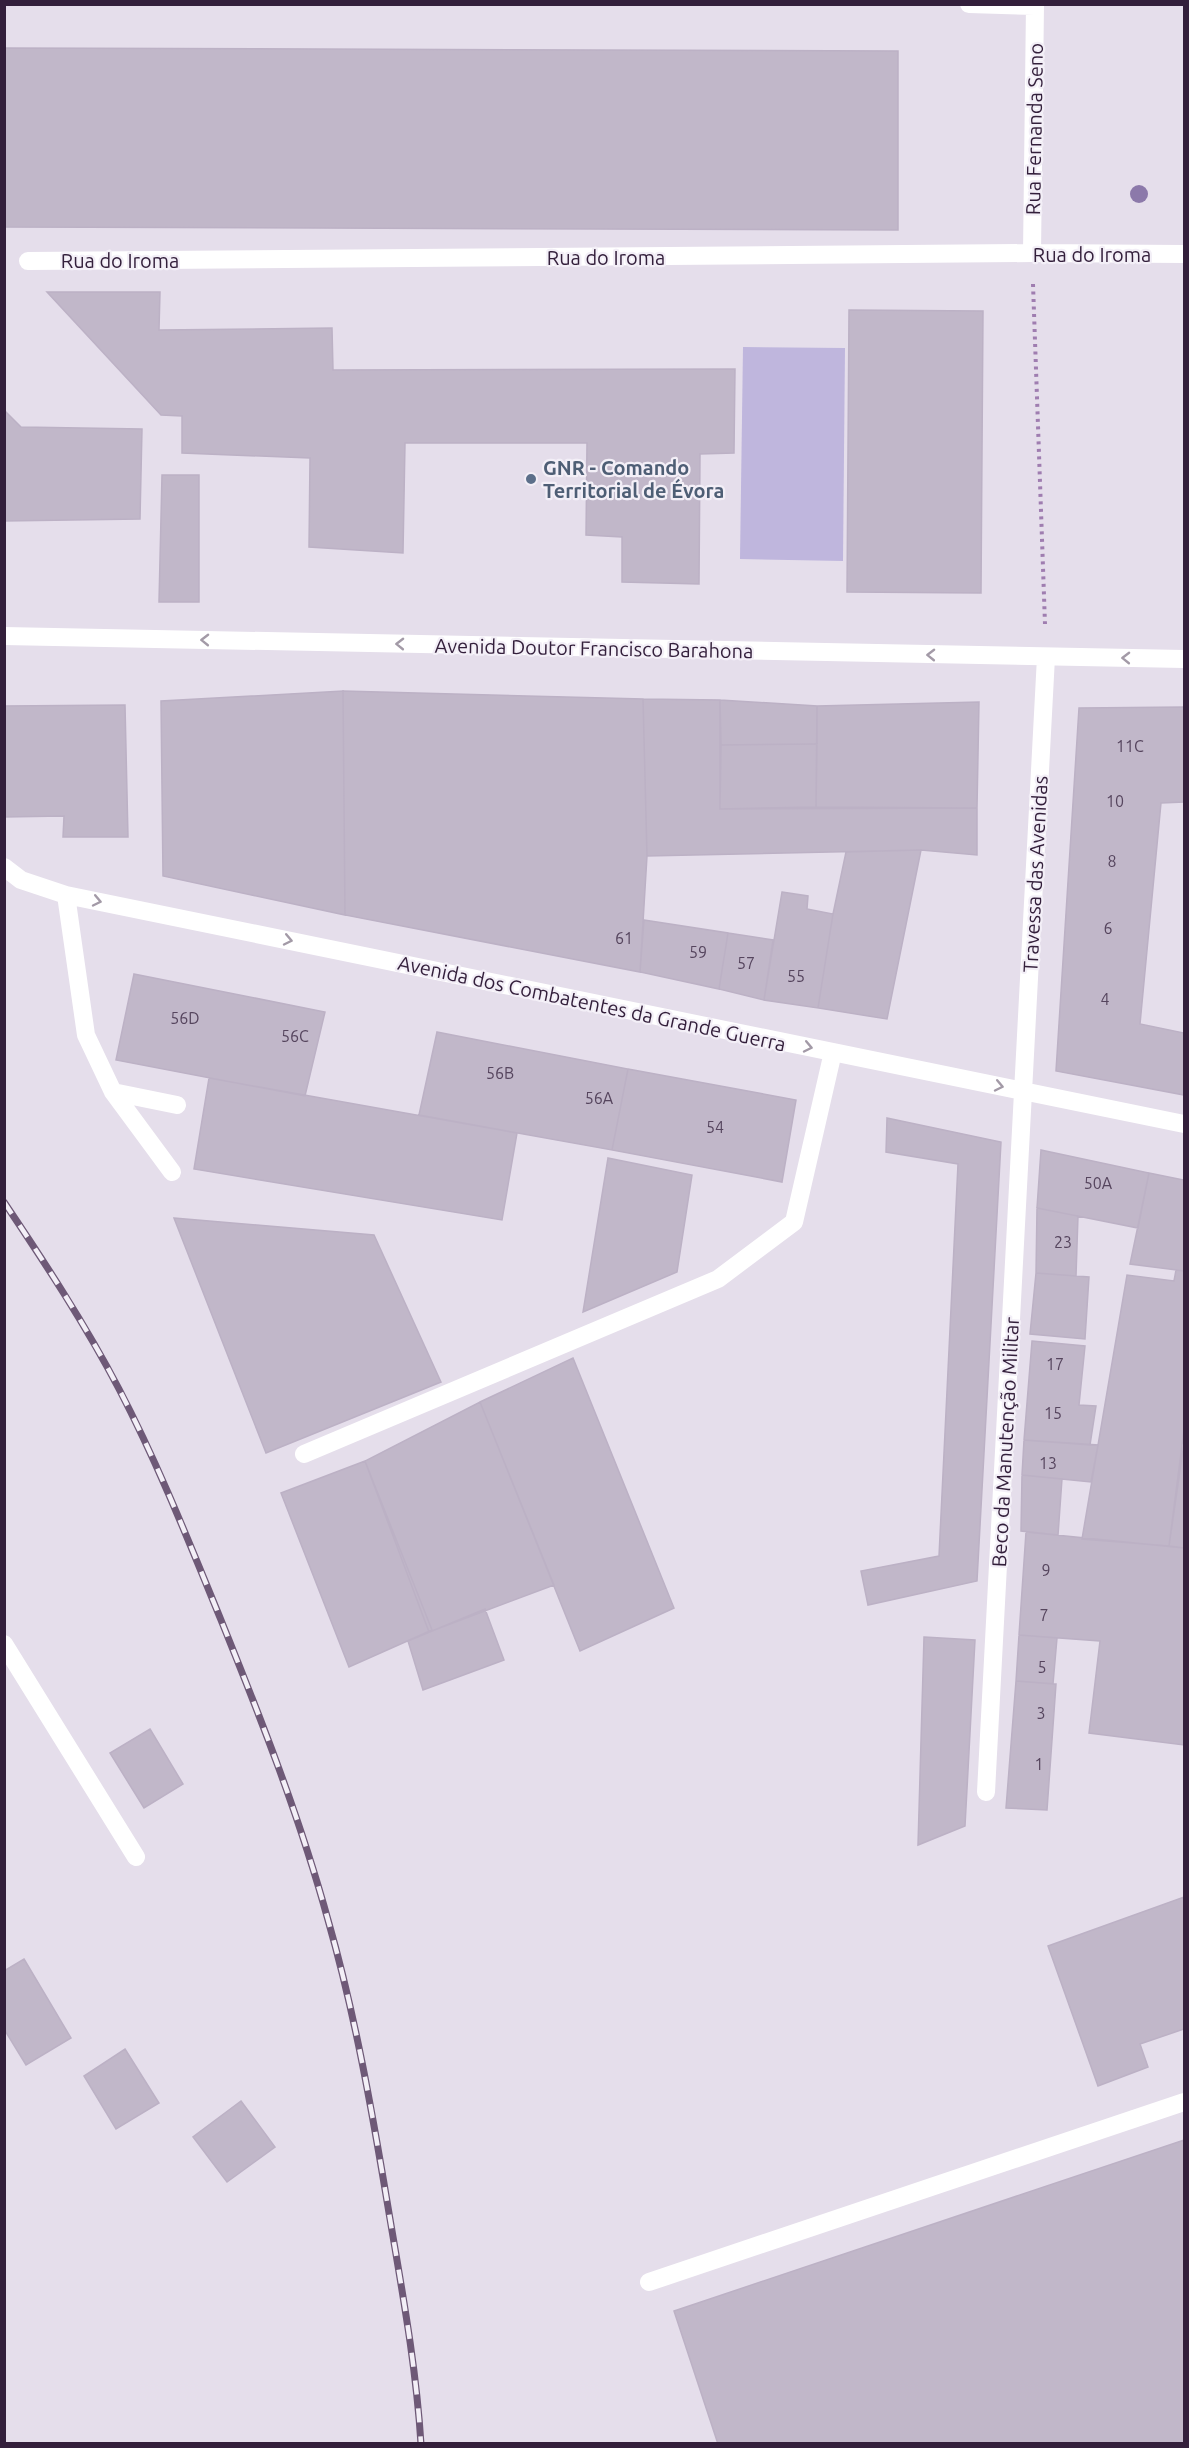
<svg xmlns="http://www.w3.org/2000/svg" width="1189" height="2448" font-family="Ubuntu,sans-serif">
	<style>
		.green { fill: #bfb6dd }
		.building { fill: #c1b7c9; stroke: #bcb1c5; stroke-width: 1.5 }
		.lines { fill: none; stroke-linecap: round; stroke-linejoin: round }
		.path { stroke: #9f7db0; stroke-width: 4; stroke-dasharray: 3 4.5; stroke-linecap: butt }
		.minor { stroke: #fff; stroke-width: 18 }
		.rail-casing { stroke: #6e5977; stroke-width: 7 }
		.rail { stroke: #f3eff7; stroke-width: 4.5; stroke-dasharray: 14; stroke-linecap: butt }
		.tree { fill: #8c79aa }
		.oneway { stroke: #a39aa7 }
		.service-dot { fill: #5c6f8a; stroke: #f3eff7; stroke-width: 2 }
		.labels { text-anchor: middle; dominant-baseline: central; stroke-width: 4.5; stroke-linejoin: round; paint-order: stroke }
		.number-label { font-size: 16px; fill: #56455e }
		.street-label { font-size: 20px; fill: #331f3b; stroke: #f3eff7 }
		.service-label { font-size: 20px; font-weight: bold; fill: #4e5e75; stroke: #f3eff7; text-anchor: start }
	</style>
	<rect width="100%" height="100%" fill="#e5deeb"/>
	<path class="green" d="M743 347 845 348 843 561 740 559Z"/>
	<path class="building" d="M4 48 898 51V230L4 227Z
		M47 292H160L159 330 332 328 333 370 735 369 734 453 700 454 699 584 622 582V537L586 535 587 443H405L403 553 309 547 310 458 182 453V416L161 415Z
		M849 310 983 311 981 593 847 592Z
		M4 410 21 427 142 429 140 519 4 521Z
		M162 475H199V602H159Z
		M343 691 345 915 163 876 161 701Z
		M343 691 643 699 647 856 640 972 345 915Z
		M643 699 720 700V809L977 808V855L921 850 647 856Z
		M720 700 817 706V744L721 745Z
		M979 702 977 808 816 807 817 706Z
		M125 705 128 837H63L64 816 4 817V706Z
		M1184 707V802L1161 803 1140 1024 1184 1033V1095L1056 1071 1079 708Z
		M817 744 816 807 720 809 721 745Z
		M921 850 887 1019 818 1008 833 914 846 852Z
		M782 892 808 896 807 909 833 914 818 1008 764 1000Z
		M644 920 728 933 719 989 640 972Z
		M728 933 773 940 764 1000 719 989Z
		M134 974 325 1012 305 1096 116 1060Z
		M437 1032 628 1069 612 1150 419 1115Z
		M628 1069 796 1100 782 1182 612 1150Z
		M209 1078 517 1133 502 1220 194 1169Z
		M887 1118 1001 1142 977 1581 868 1605 861 1571 939 1556 958 1164 886 1152Z
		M1041 1150 1149 1173 1138 1228 1037 1208Z
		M608 1158 692 1175 677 1272 583 1312Z
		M1149 1173 1184 1180V1271L1130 1264Z
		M1037 1208 1078 1216 1076 1276 1036 1273Z
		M174 1218 374 1235 441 1382 266 1453Z
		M1176 1270 1184 1271V1430L1169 1546 1082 1539 1127 1275 1174 1281Z
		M1036 1273 1089 1277 1085 1339 1030 1334Z
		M1032 1341 1085 1346 1079 1405 1096 1406 1090 1445 1024 1440Z
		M573 1358 674 1608 580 1651 480 1402Z
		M480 1402 554 1585 429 1632 365 1461Z
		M1024 1440 1098 1445 1091 1482 1022 1475Z
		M1184 1443V1548L1169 1546Z
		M365 1461 432 1630 349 1667 281 1493Z
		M1022 1475 1062 1479 1058 1535 1021 1531Z
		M1026 1532 1184 1548V1745L1089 1733 1100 1641 1019 1635Z
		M485 1609 504 1660 423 1690 408 1641Z
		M1019 1635 1057 1638 1053 1684 1016 1681Z
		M924 1637 975 1640 965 1826 918 1845Z
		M1016 1681 1056 1684 1047 1810 1006 1808Z
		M150 1729 183 1784 144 1808 110 1753Z
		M1184 1897V2029L1140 2044 1148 2067 1098 2086 1048 1946Z
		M24 1959 71 2038 26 2065 4 2029V1971Z
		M125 2049 159 2103 116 2129 84 2076Z
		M241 2101 275 2147 227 2182 193 2137Z
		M1184 2140V2444H718L674 2311Z"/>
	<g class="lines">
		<path class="path" d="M1033 284 1045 624"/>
		<path class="minor" d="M969 4 1035 6
			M1032 253 1035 4
			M28 261 1032 253 1184 254
			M4 636 1184 659
			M4 867 21 880 66 895 1184 1124
			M66 895 86 1035 113 1092 172 1172
			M113 1092 177 1105
			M304 1454 718 1279 794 1222 833 1052
			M4 1644 136 1857
			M986 1792 1046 657
			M649 2282 1184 2102"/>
		<defs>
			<path id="rail" d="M4 1202C45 1263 85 1324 119 1389 158 1464 189 1542 221 1620 261 1719 300 1818 328 1920 355 2014 372 2111 388 2207 401 2285 416 2364 421 2444"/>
		</defs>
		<use href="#rail" class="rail-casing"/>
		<use href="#rail" class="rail"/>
	</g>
	<circle class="tree" cx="1139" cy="194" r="9"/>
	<defs><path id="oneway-chevron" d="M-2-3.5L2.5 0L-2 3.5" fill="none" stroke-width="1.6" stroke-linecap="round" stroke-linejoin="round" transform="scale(1.5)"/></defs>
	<g class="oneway">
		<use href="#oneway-chevron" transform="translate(205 640) rotate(-179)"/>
		<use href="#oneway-chevron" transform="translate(400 644) rotate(-179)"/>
		<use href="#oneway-chevron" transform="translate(931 655) rotate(-179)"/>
		<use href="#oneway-chevron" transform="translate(1126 658) rotate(-179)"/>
		<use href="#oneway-chevron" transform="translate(97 901) rotate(12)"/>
		<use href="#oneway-chevron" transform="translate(288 940) rotate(12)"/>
		<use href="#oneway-chevron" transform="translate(808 1047) rotate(12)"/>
		<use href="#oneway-chevron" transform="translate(999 1086) rotate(12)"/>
	</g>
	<circle class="service-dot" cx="531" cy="479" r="6"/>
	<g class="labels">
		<g class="number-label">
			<text x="1130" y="746">11C</text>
			<text x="1115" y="801">10</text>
			<text x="1112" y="861">8</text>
			<text x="1108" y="928">6</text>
			<text x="624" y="938">61</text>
			<text x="698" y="952">59</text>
			<text x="746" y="963">57</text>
			<text x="796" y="976">55</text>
			<text x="1105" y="999">4</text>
			<text x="185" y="1018">56D</text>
			<text x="295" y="1036">56C</text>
			<text x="500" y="1073">56B</text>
			<text x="599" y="1098">56A</text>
			<text x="715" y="1127">54</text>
			<text x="1098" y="1183">50A</text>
			<text x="1063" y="1242">23</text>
			<text x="1055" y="1364">17</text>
			<text x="1053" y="1413">15</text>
			<text x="1048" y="1463">13</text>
			<text x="1046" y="1570">9</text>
			<text x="1044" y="1615">7</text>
			<text x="1042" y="1667">5</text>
			<text x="1041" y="1713">3</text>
			<text x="1039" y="1764">1</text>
		</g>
		<g class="street-label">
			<text transform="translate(1034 129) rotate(-89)">Rua Fernanda Seno</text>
			<text x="1092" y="254">Rua do Iroma</text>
			<text x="606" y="257">Rua do Iroma</text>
			<text x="120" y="260">Rua do Iroma</text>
			<text transform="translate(594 648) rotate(1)">Avenida Doutor Francisco Barahona</text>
			<text transform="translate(1035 874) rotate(-87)">Travessa das Avenidas</text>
			<text transform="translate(592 1003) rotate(12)">Avenida dos Combatentes da Grande Guerra</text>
			<text transform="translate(1005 1442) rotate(-87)">Beco da Manutenção Militar</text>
		</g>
		<g class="service-label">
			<text x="543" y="467">GNR - Comando<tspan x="543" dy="23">Territorial de Évora</tspan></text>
		</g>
	</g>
	<rect width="1189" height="2448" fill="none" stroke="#331f3b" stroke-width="12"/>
</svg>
